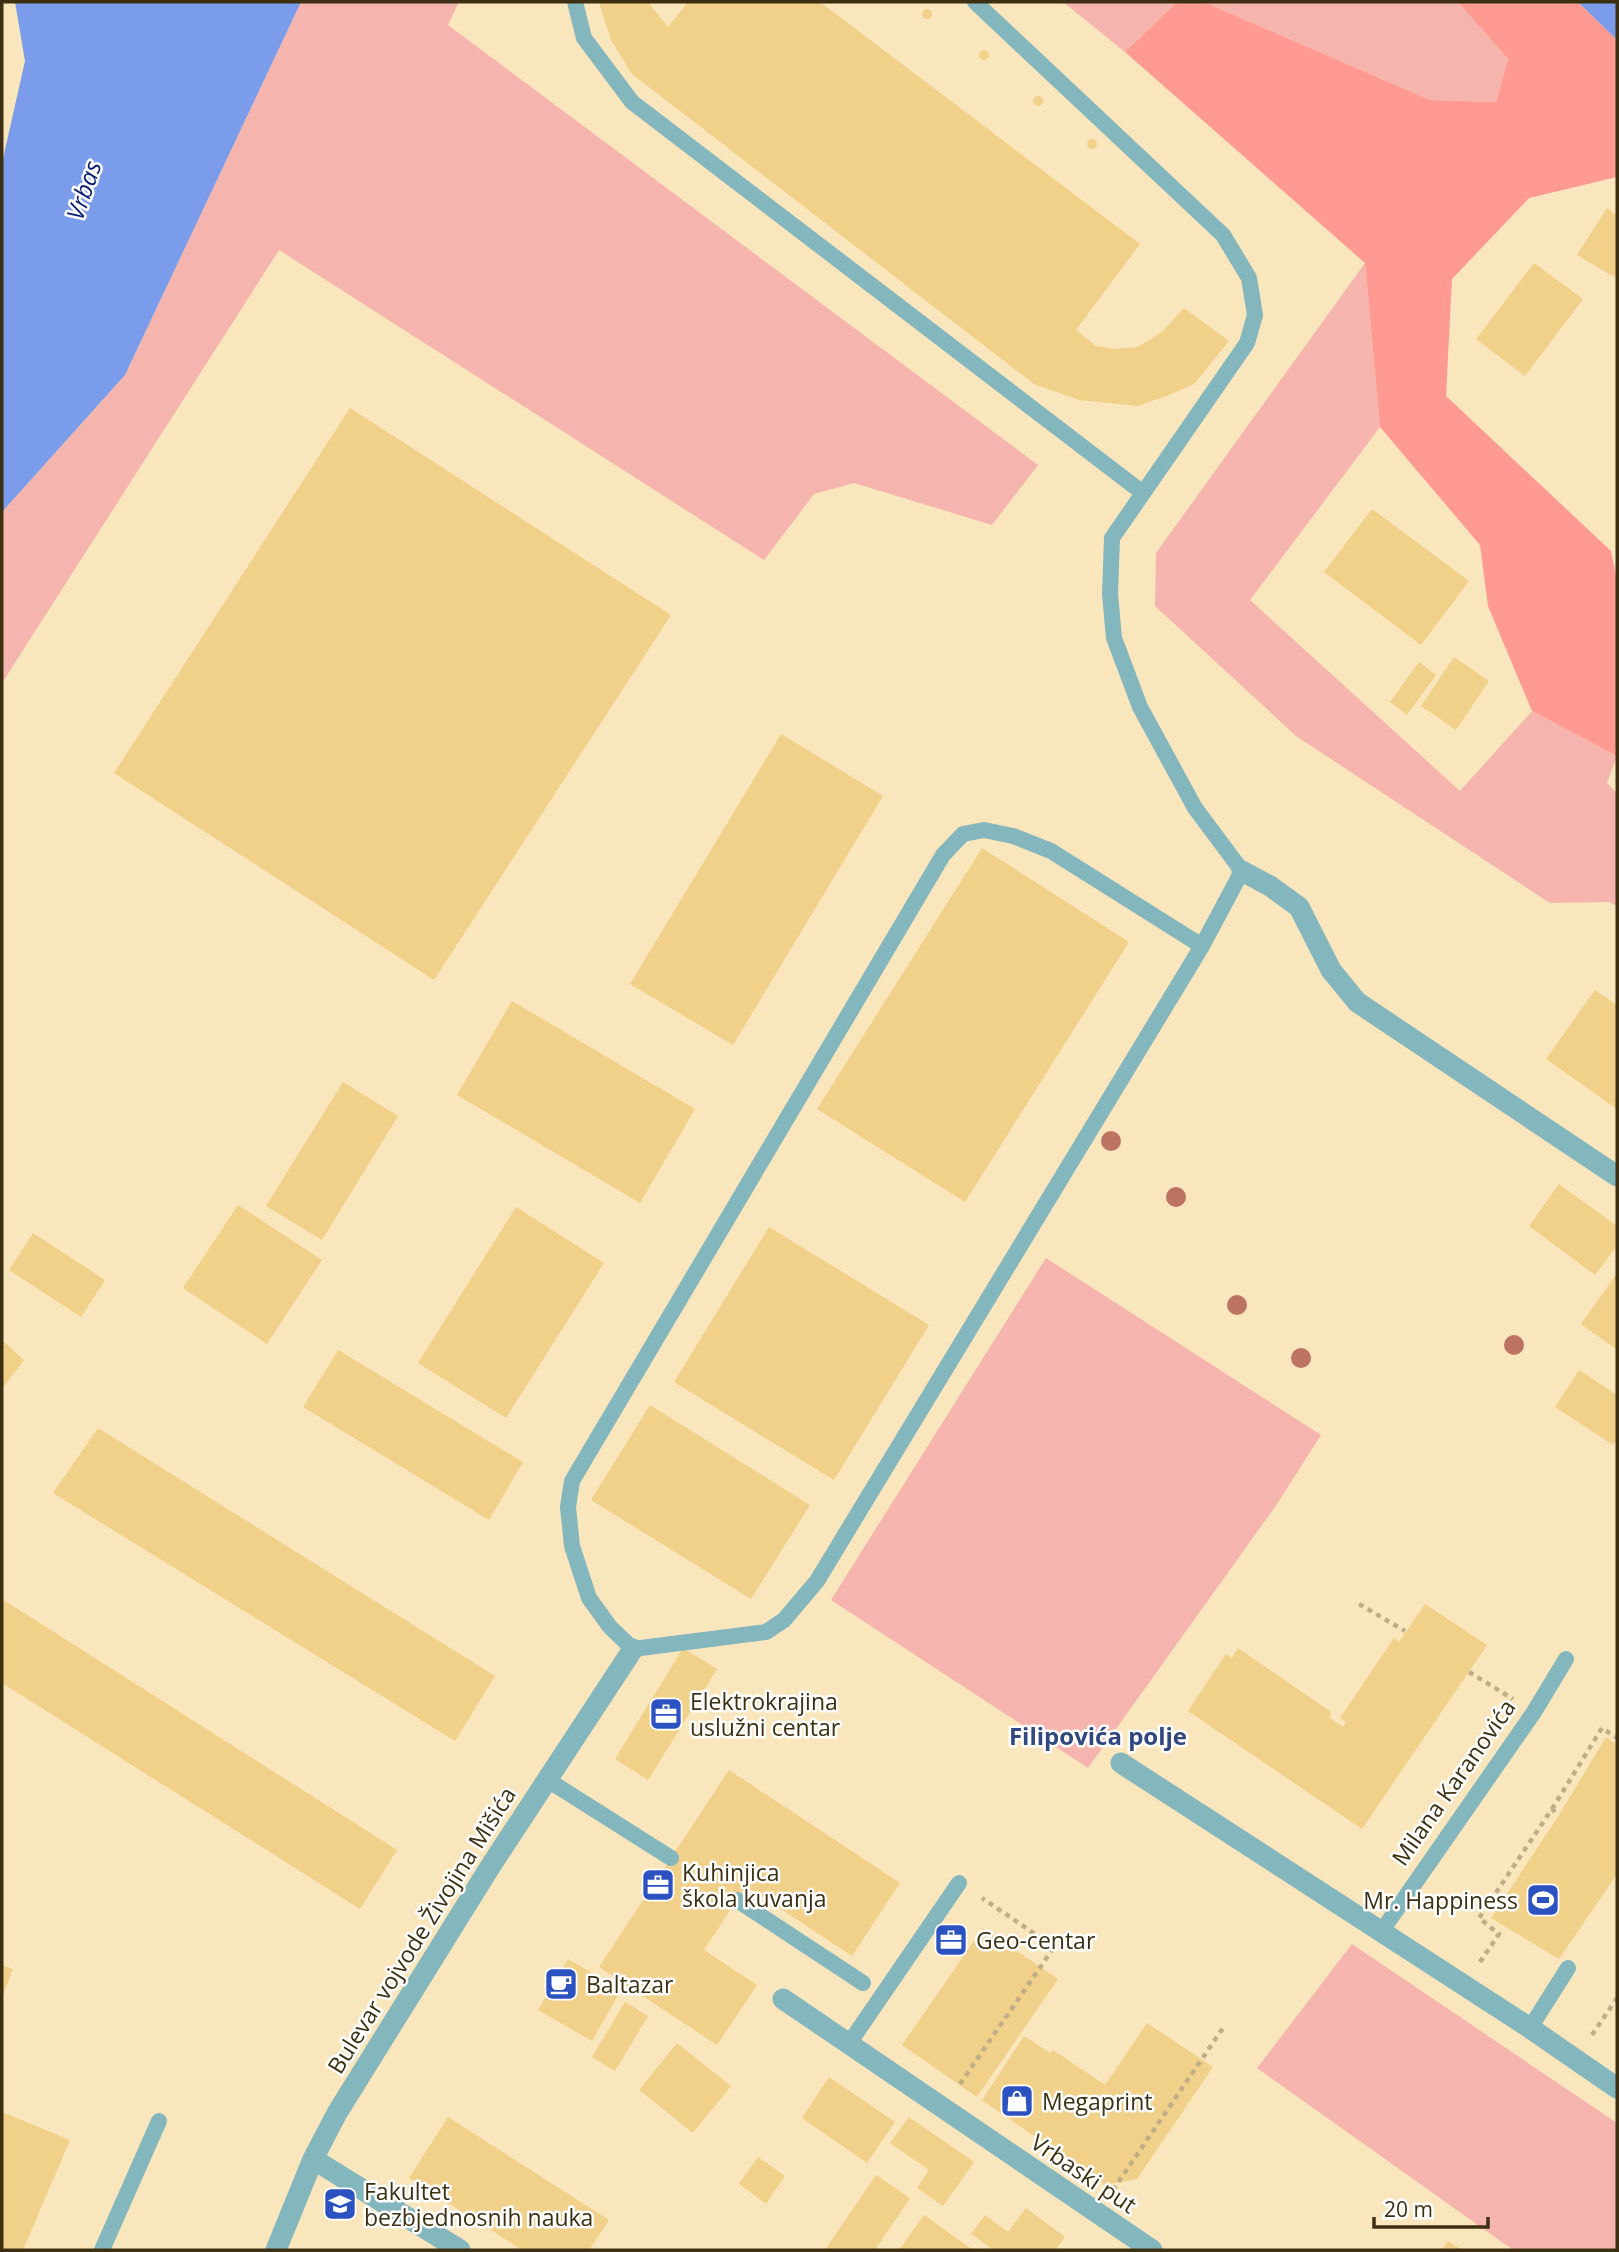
<svg xmlns="http://www.w3.org/2000/svg" width="1619" height="2252" font-family="'Open Sans',sans-serif">
	<style>
		.green { fill: #f5b5ae }
		.forest { fill: #fe9a91 }
		.water { fill: #7a9cea }
		.building { fill: #f1d089 }
		.lines { fill: none; stroke-linecap: round; stroke-linejoin: round }
		.path { stroke: #bfad87; stroke-width: 4.5; stroke-dasharray: 5 5; stroke-linecap: butt }
		.lane { stroke: #83b6bd; stroke-width: 16 }
		.street { stroke: #83b6bd; stroke-width: 21 }
		.tree { fill: #bc7362 }
		.labels { text-anchor: middle; dominant-baseline: central; stroke-width: 5; stroke-linejoin: round; paint-order: stroke }
		.poi-label { font-size: 23px; fill: #3d3012; stroke: #fff; text-anchor: start }
		.street-label { font-size: 23px; fill: #3d3012; stroke: #fff }
		.water-label { font-size: 24px; font-style: italic; fill: #071a73; stroke: #fff }
		.neighbourhood-label { font-size: 24px; font-weight: bold; fill: #304780; stroke: #fff }
	</style>
	<rect width="100%" height="100%" fill="#fae6bc"/>
	<path class="green" d="M301 2H459L448 25 1038 465 992 525 854 483 814 494 764 560 279 250 2 683V512L125 375Z
		M1063 2H1177L1125 52Z
		M1204 2H1458L1508 59 1496 102 1430 100Z
		M1365 263 1380 427 1250 600 1460 791 1532 711 1617 756 1607 783 1617 793V906L1609 902 1550 903 1296 736 1155 606 1156 553Z
		M1046 1258 1321 1435 1277 1504 1088 1768 831 1600Z
		M1352 1944 1617 2123V2250H1513L1257 2068Z"/>
	<path class="forest" d="M1177 2H1204L1430 100 1496 102 1508 59 1458 2H1578L1617 40V177L1529 198 1452 279 1446 396 1611 551 1617 580V756L1532 711 1488 606 1480 545 1380 427 1365 263 1125 52Z"/>
	<path class="water" d="M15 2H301L125 375 2 512V163L25 61Z
		M1578 2H1617V40Z"/>
	<path class="building" d="M599 2H648L668 27 688 2H820L1140 244 1076 330 1096 346 1116 349 1138 347 1162 332 1184 308 1229 341 1194 384 1167 396 1137 406 1079 400 1034 384 632 74 611 40Z
		M922 14a5 5 0 1 1 10 0a5 5 0 1 1-10 0Z
		M979 55a5 5 0 1 1 10 0a5 5 0 1 1-10 0Z
		M1033 101a5 5 0 1 1 10 0a5 5 0 1 1-10 0Z
		M1087 144a5 5 0 1 1 10 0a5 5 0 1 1-10 0Z
		M1607 208 1617 215V273L1614 277 1577 255Z
		M1534 263 1583 299 1525 376 1476 339Z
		M350 408 671 615 434 980 114 773Z
		M1372 509 1469 581 1421 645 1324 572Z
		M1454 657 1489 681 1456 730 1421 706Z
		M1419 662 1436 675 1407 715 1390 702Z
		M781 734 883 796 733 1045 630 984Z
		M982 848 1129 942 965 1202 817 1109Z
		M1595 990 1617 1005V1109L1546 1059Z
		M512 1001 695 1109 640 1203 457 1095Z
		M343 1082 398 1116 322 1240 266 1206Z
		M1559 1184 1617 1226V1246L1595 1275 1529 1226Z
		M238 1205 322 1260 267 1344 183 1288Z
		M516 1207 604 1263 506 1418 418 1363Z
		M769 1227 929 1325 834 1480 674 1382Z
		M33 1233 105 1280 81 1317 9 1270Z
		M1617 1273V1350L1581 1324Z
		M2 1340 24 1360 2 1389Z
		M338 1350 523 1462 489 1520 303 1407Z
		M1579 1370 1617 1395V1439L1613 1445 1555 1407Z
		M650 1405 810 1505 751 1599 591 1500Z
		M98 1428 495 1676 455 1741 53 1493Z
		M2 1599 397 1850 360 1909 2 1683Z
		M1425 1604 1487 1645 1362 1829 1188 1711 1226 1654 1232 1658 1238 1648 1331 1712 1330 1718 1343 1727 1346 1722 1340 1718 1394 1638 1399 1642Z
		M683 1648 717 1669 648 1780 615 1759Z
		M1606 1737 1617 1745V1874L1559 1959 1491 1918 1559 1815Z
		M729 1770 900 1883 852 1956 746 1886 704 1950 757 1985 717 2045 599 1967Z
		M983 1928 1058 1979 977 2097 902 2045Z
		M568 1959 621 1990 592 2041 538 2010Z
		M2 1965 13 1969 2 1997Z
		M625 2002 648 2016 615 2071 592 2057Z
		M1147 2023 1213 2067 1137 2179 1105 2185 982 2100 1024 2036 1050 2053 1053 2050 1105 2085Z
		M677 2043 731 2086 693 2133 639 2090Z
		M829 2077 895 2122 867 2163 802 2118Z
		M2 2112 70 2140 23 2250H2Z
		M448 2117 609 2220 589 2250H522L409 2178Z
		M909 2117 974 2162 943 2206 917 2188 929 2170 890 2143Z
		M758 2157 785 2176 766 2204 739 2184Z
		M876 2175 910 2198 875 2250H825Z
		M1026 2208 1065 2237 1055 2250H994L971 2234 985 2215 1008 2232Z
		M924 2215 973 2250H899Z
		M1448 2241 1462 2250H1442Z"/>
	<g class="lines">
		<path class="path" d="M1359 1604 1405 1631
			M1469 1672 1513 1699
			M1552 1809 1602 1728 1617 1738
			M1480 1962 1499 1934 1479 1918 1552 1809 1559 1815
			M1592 2035 1617 1998
			M960 2084 1054 1947 982 1898
			M1113 2190 1225 2025"/>
		<path class="lane" d="M575 2 584 38 632 102 1143 493
			M975 2 1223 235 1249 278 1255 315 1247 343 1112 538 1110 594 1114 638 1140 707 1195 808 1242 871 1202 946 817 1581 784 1620 766 1632 633 1649 610 1627 589 1598 572 1546 568 1507 572 1481 943 855 963 834 984 830 1013 836 1051 851 1202 946
			M546 1779 671 1858
			M737 1900 863 1983
			M1381 1932 1534 1712 1566 1659
			M1530 2028 1568 1968
			M848 2045 959 1883
			M102 2250 159 2121"/>
		<path class="street" d="M1242 871 1270 886 1299 907 1331 970 1357 1002 1617 1176
			M1121 1763 1530 2028 1617 2088
			M783 1999 1152 2250
			M313 2159 460 2250
			M276 2250 313 2159 337 2113 490 1867 633 1649"/>
	</g>
	<g class="tree">
		<circle cx="1111" cy="1141" r="10"/>
		<circle cx="1176" cy="1197" r="10"/>
		<circle cx="1237" cy="1305" r="10"/>
		<circle cx="1514" cy="1345" r="10"/>
		<circle cx="1301" cy="1358" r="10"/>
	</g>
	<defs>
		<symbol id="office-square" viewBox="-11 -11 22 22"><rect x="-9" y="-9" width="18" height="18" rx="4" fill="#2c52c2" stroke="#fff"/><path d="M-6-3h4V-5.5h4V-3h4V5H-6ZM-1-4.5V-3h2v-1.5ZM-6 0V1H6V0Z" fill="#fff"/></symbol>
		<symbol id="stadium-square" viewBox="-11 -11 22 22"><rect x="-9" y="-9" width="18" height="18" rx="4" fill="#2c52c2" stroke="#fff"/><path d="M0-5a6.5 5 0 1 0 0 10a6.5 5 0 1 0 0-10ZM-3.5-1.8h7v3.6h-7Z" fill="#fff"/></symbol>
		<symbol id="cafe-square" viewBox="-11 -11 22 22"><rect x="-9" y="-9" width="18" height="18" rx="4" fill="#2c52c2" stroke="#fff"/><path d="M-5.5-4.5H6V0H3Q3 3.5 0 3.5H-2.5Q-5.5 3.5-5.5 0ZM3-3.2v2h1.7v-2ZM-6 4.5H4V6H-6Z" fill="#fff"/></symbol>
		<symbol id="shop-square" viewBox="-11 -11 22 22"><rect x="-9" y="-9" width="18" height="18" rx="4" fill="#2c52c2" stroke="#fff"/><path d="M-5-2.5h2.3a2.7 3.5 0 0 1 5.4 0H5L5.5 6h-11ZM-1.5-2.5h3a1.5 2.3 0 0 0-3 0Z" fill="#fff"/></symbol>
		<symbol id="university-square" viewBox="-11 -11 22 22"><rect x="-9" y="-9" width="18" height="18" rx="4" fill="#2c52c2" stroke="#fff"/><path d="M0-5L7-2L0 1L-7-2ZM-4 1L0 2.5L4 1V4Q0 6-4 4Z" fill="#fff"/></symbol>
	</defs>
	<g fill-rule="evenodd">
		<use href="#office-square" x="647" y="1695" width="38" height="38"/>
		<use href="#office-square" x="639" y="1866" width="38" height="38"/>
		<use href="#stadium-square" x="1524" y="1881" width="38" height="38"/>
		<use href="#office-square" x="932" y="1921" width="38" height="38"/>
		<use href="#cafe-square" x="542" y="1965" width="38" height="38"/>
		<use href="#shop-square" x="998" y="2082" width="38" height="38"/>
		<use href="#university-square" x="321" y="2185" width="38" height="38"/>
	</g>
	<g class="labels">
		<g class="poi-label">
			<text x="690" y="1701">Elektrokrajina<tspan x="690" dy="26">uslužni centar</tspan></text>
			<text x="682" y="1872">Kuhinjica<tspan x="682" dy="26">škola kuvanja</tspan></text>
			<text x="1518" y="1900" text-anchor="end">Mr. Happiness</text>
			<text x="976" y="1940">Geo-centar</text>
			<text x="586" y="1984">Baltazar</text>
			<text x="1042" y="2101">Megaprint</text>
			<text x="364" y="2191">Fakultet<tspan x="364" dy="26">bezbjednosnih nauka</tspan></text>
		</g>
		<g class="street-label">
			<text transform="translate(1453 1782) rotate(-55)">Milana Karanovića</text>
			<text transform="translate(421 1930) rotate(-58)">Bulevar vojvode Živojina Mišića</text>
			<text transform="translate(1084 2173) rotate(34)">Vrbaski put</text>
		</g>
		<g class="water-label">
			<text transform="translate(83 190) rotate(-71)">Vrbas</text>
		</g>
		<g class="neighbourhood-label">
			<text x="1098" y="1735">Filipovića polje</text>
		</g>
	</g>
	<rect width="1619" height="2252" fill="none" stroke="#3d3012" stroke-width="7"/>
	<path d="M1374 2217v10h114v-10" fill="none" stroke="#3d3012" stroke-width="3.5"/>
	<text x="1384" y="2217" font-size="21" fill="#3d3012" stroke="#ffffff" stroke-width="5" paint-order="stroke">20 m</text>
</svg>
